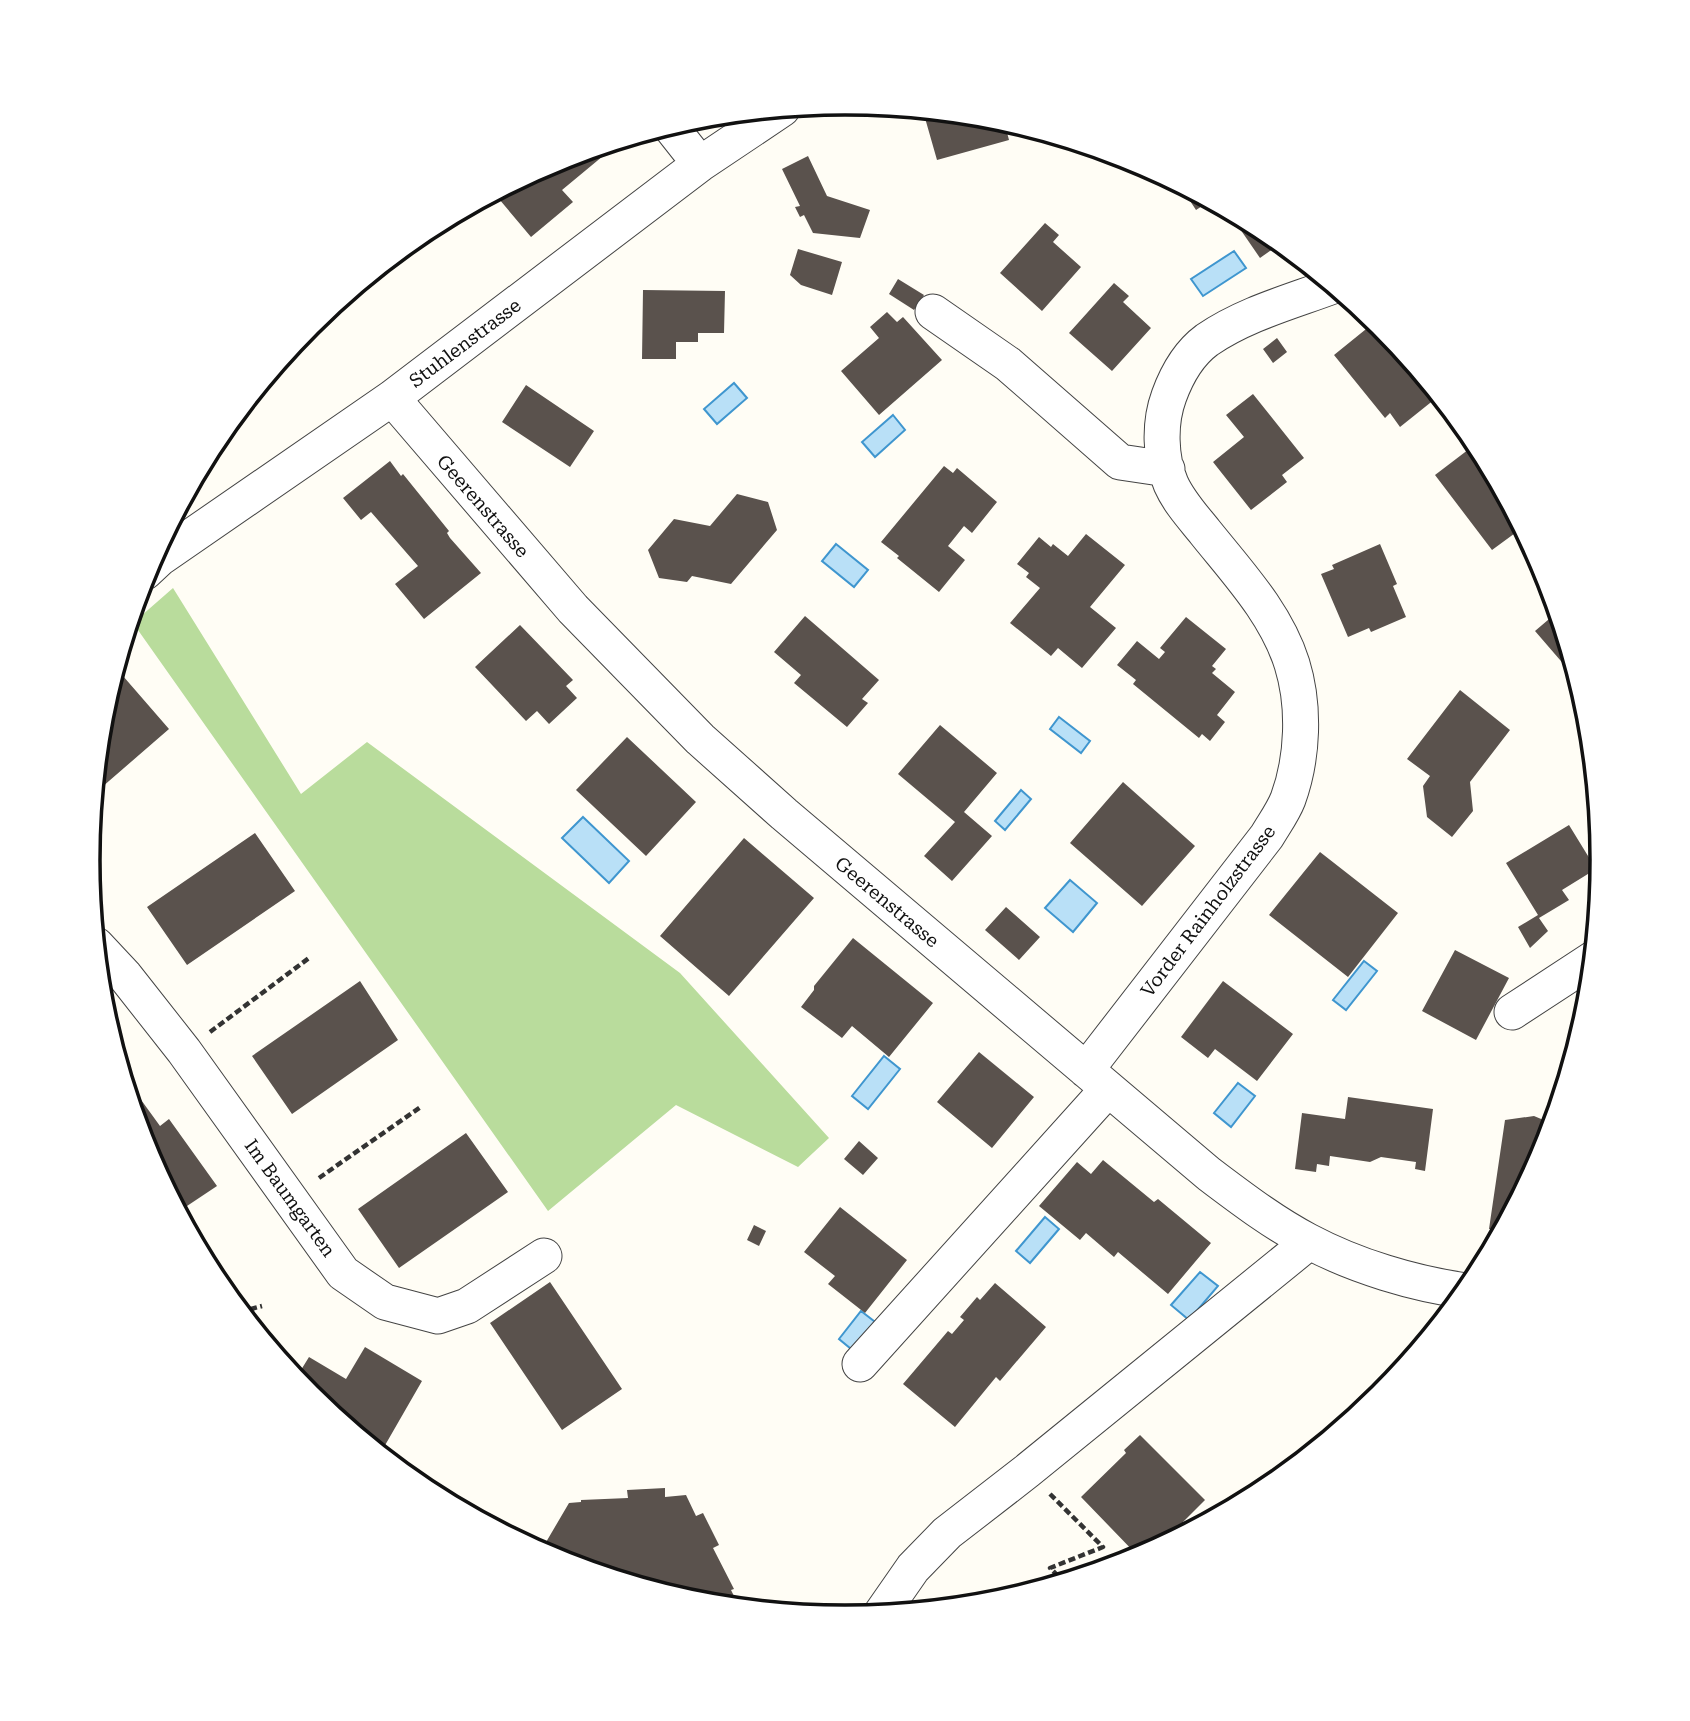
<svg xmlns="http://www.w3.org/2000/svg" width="1690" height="1721" font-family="'Roboto Serif',serif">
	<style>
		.forest { fill: #b9dc9c }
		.water { fill: #b9e0f7; stroke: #3f96cf; stroke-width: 2 }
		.building { fill: #5a524d }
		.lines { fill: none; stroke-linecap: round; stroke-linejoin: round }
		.minor-casing { stroke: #444; stroke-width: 37 }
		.path { stroke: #333; stroke-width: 4.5; stroke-dasharray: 7 3.5; stroke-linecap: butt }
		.minor { stroke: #fff; stroke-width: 35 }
		.labels { text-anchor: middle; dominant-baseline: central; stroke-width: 7; stroke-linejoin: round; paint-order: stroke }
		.street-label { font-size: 19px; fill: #111; stroke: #fff }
		.rim { fill: none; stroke: #111; stroke-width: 3.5 }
	</style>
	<rect width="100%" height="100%" fill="#fffdf5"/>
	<path class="forest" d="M173 588 301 794 367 742 680 973 829 1138 798 1167 676 1105 548 1211 133 623Z"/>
	<path class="water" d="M1234 251 1246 268 1203 296 1191 279Z
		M734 383 747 398 717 424 704 409Z
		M893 415 905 430 875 457 862 442Z
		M836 544 868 570 854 587 822 561Z
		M1059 717 1090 741 1081 753 1050 729Z
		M1021 790 1031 799 1005 830 995 821Z
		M583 817 629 861 609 883 562 838Z
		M1070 880 1097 903 1073 932 1045 908Z
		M1364 961 1377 971 1346 1010 1333 1000Z
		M884 1056 900 1069 868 1109 852 1096Z
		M1238 1083 1255 1096 1231 1127 1214 1113Z
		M1045 1217 1059 1229 1030 1263 1016 1251Z
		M1200 1272 1218 1286 1189 1320 1171 1305Z
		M861 1311 879 1325 856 1353 839 1339Z"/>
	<path class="building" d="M923 111 993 118 1004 121 1009 140 937 160Z
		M597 148 603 156 562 190 573 202 531 237 494 193 555 161Z
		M808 156 827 196 870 210 860 238 813 233 804 215 800 217 795 207 800 206 782 169Z
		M1179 184 1210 201 1196 210Z
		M1227 210 1266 231 1281 243 1260 258Z
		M1045 223 1059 235 1053 242 1081 267 1042 311 1000 273Z
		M798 249 842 262 832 295 801 285 790 275Z
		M898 279 924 295 914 310 889 294Z
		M1114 283 1129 296 1123 302 1151 328 1112 371 1069 333Z
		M643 290 725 291 724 333H698V342H676V359H642Z
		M887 312 897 322 903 317 942 360 879 415 841 371 879 338 870 327Z
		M1376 321 1427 381 1423 384 1435 399 1400 427 1390 413 1385 418 1334 355Z
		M1277 338 1287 352 1273 363 1263 349Z
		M526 385 594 431 570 467 502 422Z
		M1253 394 1304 458 1282 475 1287 482 1251 510 1213 462 1244 437 1226 415Z
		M1477 443 1522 528 1492 550 1435 475Z
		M390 461 401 476 403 474 449 531 447 533 450 538 481 573 424 619 395 584 418 566 371 512 361 520 343 498Z
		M944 466 953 473 957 468 997 502 972 533 964 526 948 546 965 560 939 592 897 558 899 556 881 542Z
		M737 494 768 502 777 530 731 584 692 576 687 582 659 578 648 550 674 519 710 526Z
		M1086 534 1125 565 1090 607 1116 628 1082 668 1058 648 1051 656 1010 623 1040 588 1026 577 1029 573 1017 564 1039 537 1051 547 1053 544 1068 556Z
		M1380 544 1397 584 1393 586 1406 617 1371 632 1369 628 1348 637 1321 574 1334 569 1332 565Z
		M1556 608 1573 663 1579 682 1535 631 1555 614 1552 611Z
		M805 616 879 680 862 699 868 703 847 727 794 683 801 675 774 652Z
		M1186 617 1226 649 1212 666 1216 669 1212 673 1235 692 1217 715 1225 722 1210 741 1202 734 1199 738 1133 684 1136 680 1117 665 1137 641 1159 659 1165 652 1160 648Z
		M520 625 573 680 566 686 577 698 549 724 537 711 526 721 475 667Z
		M123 676 169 729 94 794 102 712 109 688Z
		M1460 690 1510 730 1470 782 1473 811 1452 837 1427 817 1423 786 1430 776 1407 759Z
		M940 725 997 773 964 812 992 836 952 881 924 856 955 822 898 774Z
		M627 737 696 802 646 856 576 790Z
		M1123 782 1195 846 1142 906 1070 843Z
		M1569 825 1596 869 1562 890 1569 900 1539 918 1548 931 1530 948 1518 927 1538 915 1506 863Z
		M255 833 295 891 187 965 147 907Z
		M744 838 814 898 729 996 660 936Z
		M1320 852 1398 913 1348 977 1269 915Z
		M1006 907 1040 937 1019 960 985 930Z
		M853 938 933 1003 889 1057 852 1026 842 1038 801 1007 814 990V986Z
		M1455 950 1509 978 1476 1040 1422 1011Z
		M360 981 398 1040 292 1114 252 1056Z
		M1223 981 1293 1034 1257 1081 1215 1049 1208 1058 1181 1037Z
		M1590 990 1588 1009 1579 1039 1576 1041 1578 998Z
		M979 1052 1034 1097 992 1148 937 1102Z
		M123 1075 160 1126 169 1119 217 1186 178 1212 145 1150Z
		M1348 1097 1433 1109 1425 1171 1415 1169 1416 1162 1381 1157 1370 1162 1330 1156 1329 1166 1317 1164 1316 1172 1295 1169 1302 1113 1345 1119Z
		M1534 1116 1553 1124 1545 1151 1502 1231 1489 1229 1505 1120Z
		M466 1133 508 1192 399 1268 358 1209Z
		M859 1141 878 1158 863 1175 844 1159Z
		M1103 1160 1154 1202 1158 1199 1211 1243 1168 1294 1118 1252 1114 1257 1086 1233 1080 1240 1039 1206 1077 1162 1091 1174Z
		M840 1207 907 1260 865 1313 828 1284 835 1276 804 1252Z
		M754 1225 766 1231 759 1246 747 1240Z
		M550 1282 622 1389 562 1430 490 1323Z
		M995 1283 1046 1327 1000 1381 996 1377 955 1427 903 1384 948 1331 952 1334 964 1320 960 1317 977 1297 980 1300Z
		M263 1340 284 1352 280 1358 301 1370 309 1357 346 1379 365 1347 422 1381 380 1454 309 1396Z
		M1140 1435 1205 1500 1183 1522 1191 1530 1134 1561 1138 1556 1081 1497 1126 1453 1124 1450Z
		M665 1488V1497L686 1495 696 1516 703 1513 719 1545 713 1548 734 1589 731 1590 736 1600 732 1607 697 1603 555 1560 531 1548 533 1545 542 1549 569 1503 581 1502V1500L628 1498 627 1490Z"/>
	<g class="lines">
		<defs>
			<path id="minor" d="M670 126 700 164
				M933 312 1008 364 1120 462 1167 469
				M392 398 573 609 700 739 784 814 1209 1174C1241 1198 1272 1222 1308 1241 1355 1266 1414 1284 1467 1291
				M145 572 160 558 392 398 700 164 782 109
				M96 945 125 976 184 1051 343 1273 385 1302 438 1316 467 1306 544 1256
				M1512 1012 1593 959
				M1086 1070 1267 836C1274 824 1283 812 1288 799 1303 758 1305 706 1292 664 1276 613 1237 572 1205 532 1193 517 1179 502 1171 484 1160 458 1159 423 1169 396 1177 374 1188 354 1207 340 1245 314 1290 302 1333 286
				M860 1364 1108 1089
				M881 1614 913 1568 947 1533 1027 1471 1309 1242"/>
		</defs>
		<use href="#minor" class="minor-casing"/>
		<path class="path" d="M210 1032 309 958
			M319 1178 422 1106
			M240 1312 262 1306
			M1050 1494 1103 1547 1050 1568 1064 1582"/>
		<use href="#minor" class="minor"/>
	</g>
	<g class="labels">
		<g class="street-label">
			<text transform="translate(465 343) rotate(-37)">Stuhlenstrasse</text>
			<text transform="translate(483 506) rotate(49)">Geerenstrasse</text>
			<text transform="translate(887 902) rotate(40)">Geerenstrasse</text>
			<text transform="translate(1208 911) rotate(-53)">Vorder Rainholzstrasse</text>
			<text transform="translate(290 1198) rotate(54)">Im Baumgarten</text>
		</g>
	</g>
	<path d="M0 0H1690V1721H0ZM100 860a745 745 0 1 1 1490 0a745 745 0 1 1-1490 0Z" fill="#fff" fill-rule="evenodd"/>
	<path class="rim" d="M100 860a745 745 0 1 1 1490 0a745 745 0 1 1-1490 0Z"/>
</svg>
